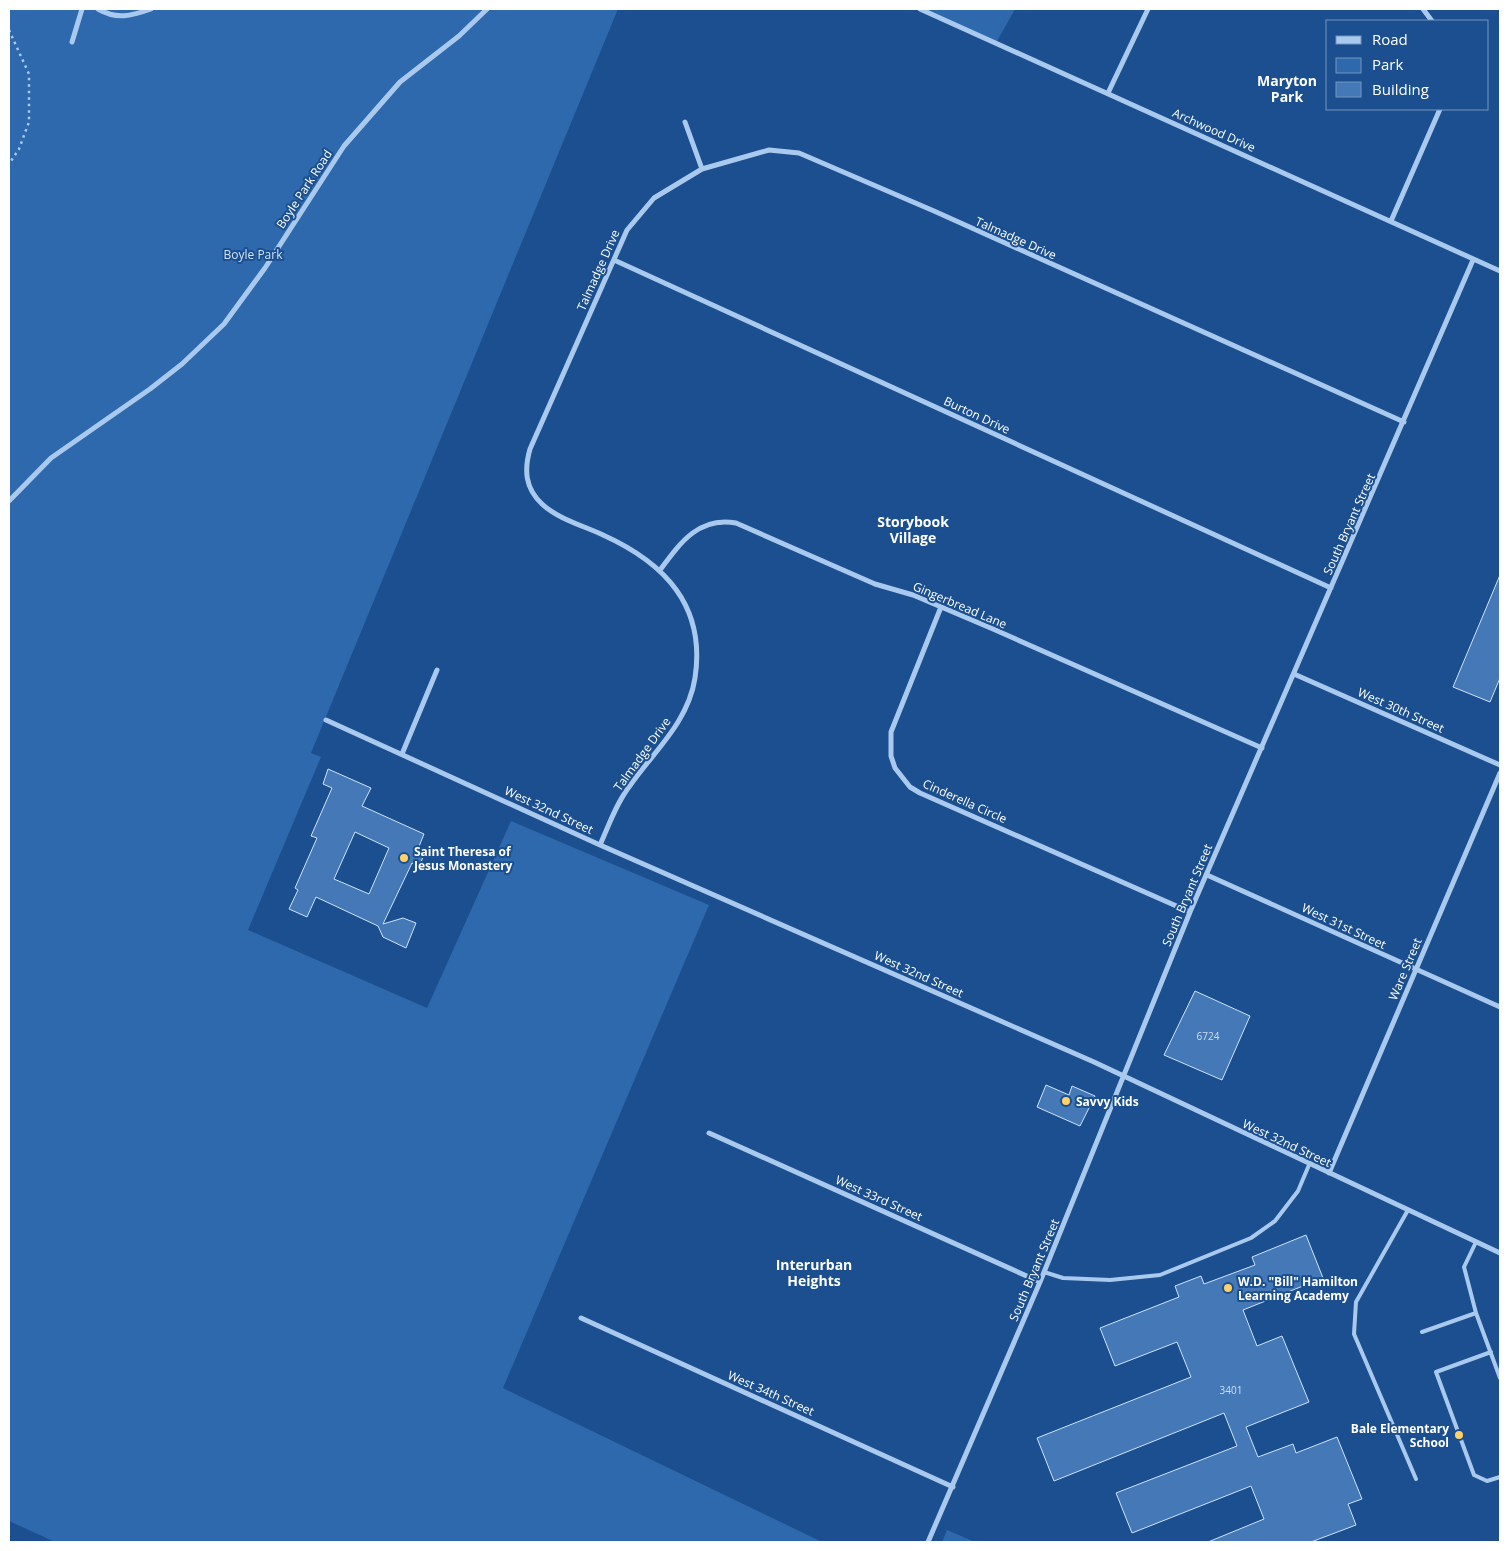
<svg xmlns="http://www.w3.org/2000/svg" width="1509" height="1551" font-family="'Open Sans',sans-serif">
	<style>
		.green { fill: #2e69ad }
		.building { fill: #4478b7; stroke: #cfe3fa; fill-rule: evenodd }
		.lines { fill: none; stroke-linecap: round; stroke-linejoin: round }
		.path { stroke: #a9c9ee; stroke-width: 2.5; stroke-dasharray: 2.5 4; stroke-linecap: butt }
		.lane { stroke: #a9c9ee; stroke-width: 4 }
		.street { stroke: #a9c9ee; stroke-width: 5 }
		.poi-dot { fill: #ffd166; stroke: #1b4f8f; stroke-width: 2 }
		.labels { text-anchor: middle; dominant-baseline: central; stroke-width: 4; stroke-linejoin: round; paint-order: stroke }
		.number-label { font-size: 10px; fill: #d0dded }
		.street-label { font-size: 12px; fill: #fff; stroke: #1b4f8f }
		.park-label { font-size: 12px; fill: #cfe3fa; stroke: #1b4f8f }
		.poi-label { font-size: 12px; font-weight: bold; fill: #fff; stroke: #1b4f8f; text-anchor: start }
		.neighbourhood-label { font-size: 14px; font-weight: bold; fill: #fff; stroke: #1b4f8f }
	</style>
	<rect width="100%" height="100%" fill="#1b4f8f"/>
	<path class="green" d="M9 9H618L311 753 321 757 248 930 427 1008 511 821 709 905 503 1388 822 1542H55L9 1521Z
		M915 9H1015L996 43Z
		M947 1530 975 1542H942Z"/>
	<path class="building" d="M1500 575V678L1490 702 1453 687Z
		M328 769 371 788 362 806 424 834 418 849 425 852 419 867 412 863 383 924 403 918 416 923 406 948 383 937 378 926 316 897 307 917 289 909 298 890 295 888 317 838 311 836 332 788 323 784ZM355 832 389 848 369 894 334 879Z
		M1195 991 1250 1016 1222 1080 1164 1055Z
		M1046 1085 1069 1095 1072 1086 1095 1096 1080 1126 1037 1107Z
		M1306 1235 1323 1278 1243 1310 1257 1346 1282 1336 1309 1402 1246 1427 1258 1457 1293 1444 1296 1453 1337 1437 1362 1499 1348 1504 1356 1525 1311 1542H1208L1264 1519 1251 1486 1132 1533 1116 1493 1237 1446 1224 1413 1054 1481 1037 1438 1191 1377 1177 1342 1115 1366 1100 1328 1179 1297 1175 1286 1201 1276 1204 1284 1255 1265 1252 1257Z"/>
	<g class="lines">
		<path class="path" d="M9 30 29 74V122L19 149 9 164"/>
		<path class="lane" d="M1408 1210 1356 1302 1354 1334 1416 1479
			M1044 1272 1063 1278 1110 1280 1160 1275 1251 1238 1275 1221 1298 1191 1309 1165
			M1476 1313 1500 1378
			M1422 1332 1476 1313 1464 1267 1476 1242
			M1491 1352 1436 1372 1474 1475 1487 1481 1500 1477"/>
		<path class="street" d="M98 9C117 20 131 16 151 9
			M920 9 1500 271
			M1423 9 1432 21
			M72 42 82 9
			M1108 93 1148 9
			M685 122 702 169
			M1391 221 1440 109
			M614 260 1331 588
			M9 501 51 458 150 389 182 364 224 324 265 268 344 146 400 82 459 36 487 9
			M660 570C680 543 699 516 736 523L875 584 913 595 993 629 1262 748
			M941 607 891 732V756L895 768 910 787 920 793 1190 912
			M1294 674 1500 765
			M326 720 600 845 1094 1062 1500 1253
			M402 754 437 670
			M600 845C609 825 616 804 629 787 653 752 688 723 695 678 706 606 665 563 603 535 584 526 558 519 542 504 525 488 524 470 530 449L627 230 654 198 702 169 769 150 799 153 934 211 1404 422
			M1207 875 1500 1007
			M709 1133 1040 1282
			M1329 1173 1500 773
			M581 1318 953 1487
			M928 1542 1040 1282 1190 912 1473 260"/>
	</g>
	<g class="poi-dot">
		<circle cx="404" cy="858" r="5"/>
		<circle cx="1066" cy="1101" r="5"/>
		<circle cx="1228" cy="1288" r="5"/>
		<circle cx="1459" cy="1435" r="5"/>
	</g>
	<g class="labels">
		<g class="number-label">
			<text x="1208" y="1036">6724</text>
			<text x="1231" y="1390">3401</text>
		</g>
		<g class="street-label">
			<text transform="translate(1214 130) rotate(24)">Archwood Drive</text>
			<text transform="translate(304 189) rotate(-57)">Boyle Park Road</text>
			<text transform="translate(1016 238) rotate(24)">Talmadge Drive</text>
			<text transform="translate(598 270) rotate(-66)">Talmadge Drive</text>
			<text transform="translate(977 415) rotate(25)">Burton Drive</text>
			<text transform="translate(1349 524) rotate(-66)">South Bryant Street</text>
			<text transform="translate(960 605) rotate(23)">Gingerbread Lane</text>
			<text transform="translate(1401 710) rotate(24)">West 30th Street</text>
			<text transform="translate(642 754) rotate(-54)">Talmadge Drive</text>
			<text transform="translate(965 801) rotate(24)">Cinderella Circle</text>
			<text transform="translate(549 810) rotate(25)">West 32nd Street</text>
			<text transform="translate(1187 895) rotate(-67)">South Bryant Street</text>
			<text transform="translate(1344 926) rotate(25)">West 31st Street</text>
			<text transform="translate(1405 969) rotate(-67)">Ware Street</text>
			<text transform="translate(919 974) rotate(24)">West 32nd Street</text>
			<text transform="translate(1287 1143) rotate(25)">West 32nd Street</text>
			<text transform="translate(879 1198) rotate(24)">West 33rd Street</text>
			<text transform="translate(1034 1270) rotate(-67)">South Bryant Street</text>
			<text transform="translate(771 1393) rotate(24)">West 34th Street</text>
		</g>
		<g class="park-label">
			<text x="253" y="254">Boyle Park</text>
		</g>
		<g class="poi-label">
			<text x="414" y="851">Saint Theresa of<tspan x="414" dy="14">Jesus Monastery</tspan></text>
			<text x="1076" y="1101">Savvy Kids</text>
			<text x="1238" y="1281">W.D. "Bill" Hamilton<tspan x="1238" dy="14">Learning Academy</tspan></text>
			<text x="1449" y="1428" text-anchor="end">Bale Elementary<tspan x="1449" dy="14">School</tspan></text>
		</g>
		<g class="neighbourhood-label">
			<text x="1287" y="80">Maryton<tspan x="1287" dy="16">Park</tspan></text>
			<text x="913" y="521">Storybook<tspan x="913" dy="16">Village</tspan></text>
			<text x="814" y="1264">Interurban<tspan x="814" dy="16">Heights</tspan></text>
		</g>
	</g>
	<rect width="1509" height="1551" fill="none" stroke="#ffffff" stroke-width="20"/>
	<rect x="1326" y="20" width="162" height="90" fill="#1b4f8f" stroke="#7695bc"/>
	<rect x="1336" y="36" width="25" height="8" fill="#a9c9ee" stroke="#7695bc"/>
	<text x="1372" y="45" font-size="15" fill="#ffffff">Road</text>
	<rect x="1336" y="58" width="25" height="15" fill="#2e69ad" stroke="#7695bc"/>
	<text x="1372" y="70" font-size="15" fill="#ffffff">Park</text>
	<rect x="1336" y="82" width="25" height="15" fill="#4478b7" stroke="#7695bc"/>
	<text x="1372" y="95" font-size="15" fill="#ffffff">Building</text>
</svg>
